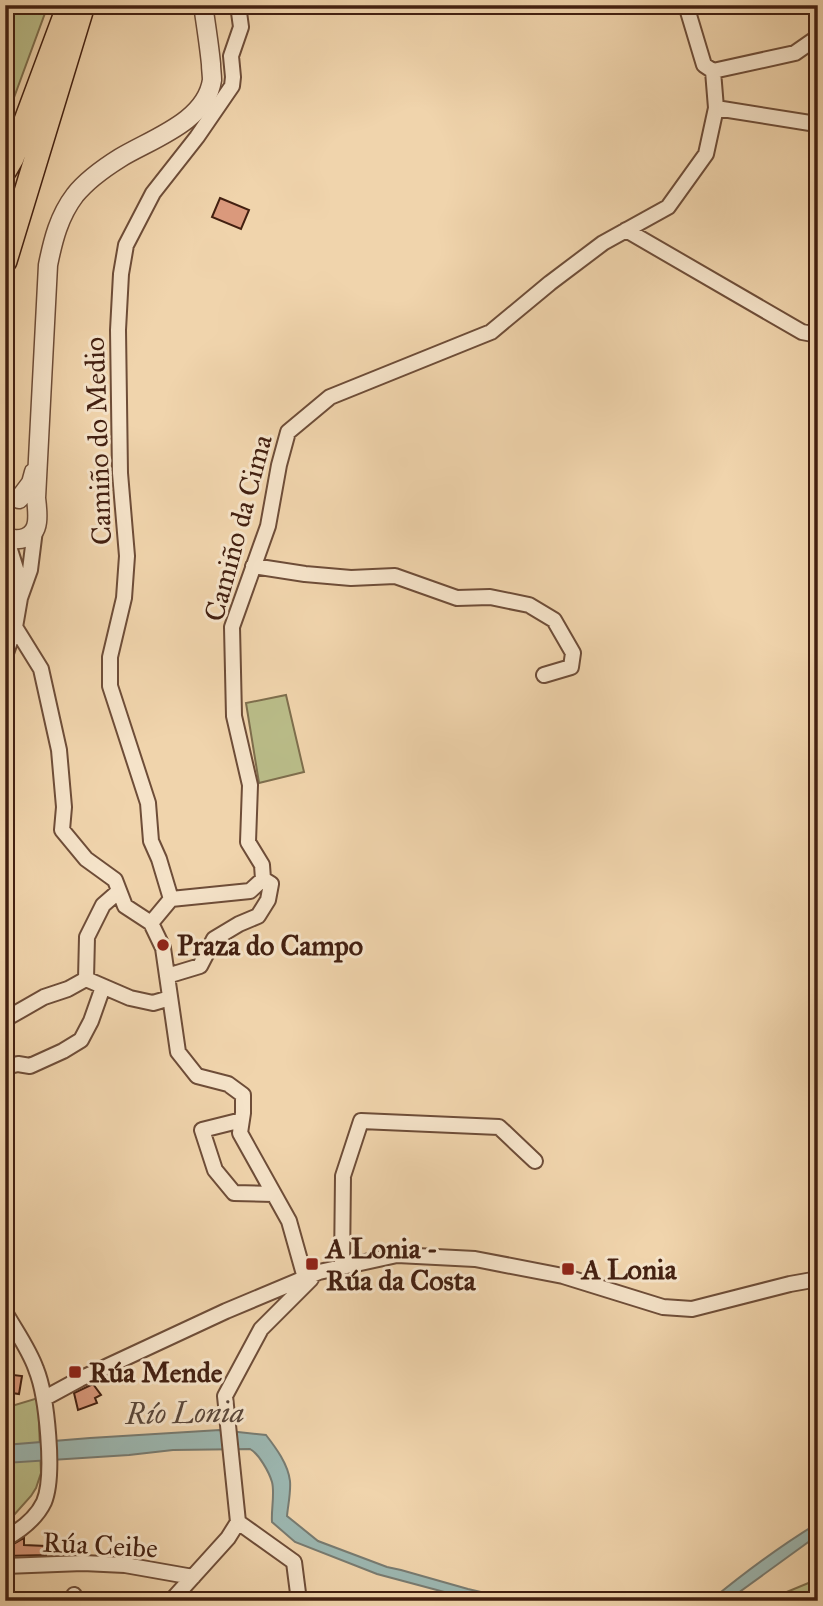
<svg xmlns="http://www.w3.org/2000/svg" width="823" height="1606" font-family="'IM FELL Great Primer',serif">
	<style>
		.green { fill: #babd89; stroke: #7e6e4d; stroke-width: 2 }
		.water { fill: #9cb7b1; stroke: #787b71; stroke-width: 2 }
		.building { fill: #da997c; stroke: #432011; stroke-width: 2 }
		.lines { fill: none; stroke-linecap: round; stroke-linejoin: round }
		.minor-casing { stroke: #6e4d38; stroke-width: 18 }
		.tertiary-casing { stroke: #6e4d38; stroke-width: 21 }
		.trunk-casing { stroke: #432011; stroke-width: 26 }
		.minor { stroke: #f5e3c9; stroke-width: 14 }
		.tertiary { stroke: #f5e3c9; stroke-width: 18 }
		.trunk { stroke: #f0d4ac; stroke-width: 23 }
		.poi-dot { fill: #8f2418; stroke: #f5e3c9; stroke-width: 2.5 }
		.labels { text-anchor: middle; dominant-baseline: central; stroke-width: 6; stroke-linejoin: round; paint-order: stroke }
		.street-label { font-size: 28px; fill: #432011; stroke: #f5e3c9 }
		.poi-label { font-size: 28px; font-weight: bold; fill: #432011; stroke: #f5e3c9; text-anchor: start }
		.water-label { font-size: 30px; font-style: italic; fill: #594639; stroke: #f5e3c9 }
	</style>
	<rect width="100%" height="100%" fill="#f0d4ac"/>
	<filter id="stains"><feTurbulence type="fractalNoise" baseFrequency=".00286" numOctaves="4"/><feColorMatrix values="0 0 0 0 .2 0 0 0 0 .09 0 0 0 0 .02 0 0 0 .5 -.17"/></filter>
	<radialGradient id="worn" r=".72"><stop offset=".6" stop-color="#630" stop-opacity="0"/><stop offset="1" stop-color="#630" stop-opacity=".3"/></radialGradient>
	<path class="green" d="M5 5H48L5 122Z
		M286 695 304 772 259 783 246 703Z
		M38 1398 41 1473 36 1488 31 1496 14 1515 5 1521V1408Z
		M818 1579V1601H765Z"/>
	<path class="water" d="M220 1430 266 1435C276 1448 288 1464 290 1481 291 1492 288 1505 287 1516L318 1541 387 1567 401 1570 468 1589 520 1601H478L377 1574 295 1542 272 1522C271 1510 275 1493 272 1482 269 1472 259 1454 250 1449L173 1450 129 1455 5 1463V1445L90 1438Z
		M818 1523V1535L727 1601H710C744 1573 780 1546 818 1523Z"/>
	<path class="building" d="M220 198 249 210 241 229 212 217Z
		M5 1374 22 1376 19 1394 5 1392Z
		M93 1384 101 1395 95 1398 97 1403 78 1410 74 1393Z
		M24 1538V1545L46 1546V1555L5 1556V1549Z"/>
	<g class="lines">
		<defs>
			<path id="minor" d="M686 5 704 65 713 71
				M713 71 795 53 818 37
				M716 108 810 123
				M626 230 802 332 818 335
				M6 537 18 575 20 593
				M253 566 305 574 351 578 395 576 457 598 490 597 529 605 554 620 573 653 571 667 544 675
				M15 627 41 669 59 750 64 807 62 830 86 859 115 880 125 906 151 923
				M5 656 15 627 20 598 30 570 35 530
				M263 879 262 865 248 842 250 785 234 716 232 627 268 526 279 465 288 432 330 397 491 332 550 283 603 243 668 207 706 154 716 108 713 71
				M171 899 159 859 151 841 148 803 110 686V657L124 598 127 556 120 473 118 330 121 274 126 245 153 193 197 137 232 86 233 77 231 56 241 27 238 5
				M151 923 163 948 178 1052 197 1076 228 1084 243 1095V1113L240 1133 289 1221 305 1278
				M151 923 171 899 250 891 263 879
				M167 976 200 966 214 939 239 924 258 916 268 900 271 884 263 879
				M86 979 87 937 103 905 119 891
				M5 1016 9 1017 44 997 68 989 86 979 130 998 153 1003 170 998
				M5 1067 18 1064 30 1066 63 1051 81 1040 91 1021 103 987
				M242 1120 202 1130 215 1170 234 1193 273 1194
				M342 1267 343 1176 361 1121 499 1127 535 1161
				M5 1312C15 1330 29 1349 36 1369 47 1396 55 1476 44 1502 36 1519 21 1530 5 1539
				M45 1398 80 1379 226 1311 319 1272 397 1255 475 1259 563 1276 663 1307 692 1309 790 1284 818 1279
				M238 1522 294 1562 299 1601
				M5 1566 83 1563 125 1565 193 1577
				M73 1601 74 1595
				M171 1601 228 1538 238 1522 225 1396 261 1329 311 1279"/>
			<path id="tertiary" d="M19 499 31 483 34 472
				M5 537C18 542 35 539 37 522 38 514 37 506 36 498L48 265C53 240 59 216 75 195 87 180 104 168 120 158 151 139 206 122 212 80 212 75 211 69 211 64 209 44 206 25 203 5"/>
			<path id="trunk" d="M5 170 12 158 69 5
				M5 261 83 5"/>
		</defs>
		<use href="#minor" class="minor-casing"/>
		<use href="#tertiary" class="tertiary-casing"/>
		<use href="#trunk" class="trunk-casing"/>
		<use href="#minor" class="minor"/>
		<use href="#tertiary" class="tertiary"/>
		<use href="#trunk" class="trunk"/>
	</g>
	<g class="poi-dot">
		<circle cx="163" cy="945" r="7"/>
		<rect x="305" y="1257" width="14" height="14" rx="3.5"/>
		<rect x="561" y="1262" width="14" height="14" rx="3.5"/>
		<rect x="68" y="1365" width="14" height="14" rx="3.5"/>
	</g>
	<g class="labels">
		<g class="street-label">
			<text transform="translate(98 441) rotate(-92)">Camiño do Medio</text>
			<text transform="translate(238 528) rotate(-75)">Camiño da Cima</text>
			<text transform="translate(100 1545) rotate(3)">Rúa Ceibe</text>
		</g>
		<g class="poi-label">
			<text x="177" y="945">Praza do Campo</text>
			<text x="326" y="1248">A Lonia -<tspan x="326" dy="32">Rúa da Costa</tspan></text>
			<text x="582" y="1269">A Lonia</text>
			<text x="89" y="1372">Rúa Mende</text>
		</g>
		<g class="water-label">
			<text transform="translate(185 1413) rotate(-1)">Río Lonia</text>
		</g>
	</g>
	<rect width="823" height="1606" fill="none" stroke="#f0d4ac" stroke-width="28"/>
	<rect x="7" y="7" width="809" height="1592" fill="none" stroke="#432011" stroke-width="3.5"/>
	<rect x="14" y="14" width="795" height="1578" fill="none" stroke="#432011" stroke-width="2"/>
	<rect width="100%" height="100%" filter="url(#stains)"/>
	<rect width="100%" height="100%" fill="url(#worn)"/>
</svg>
